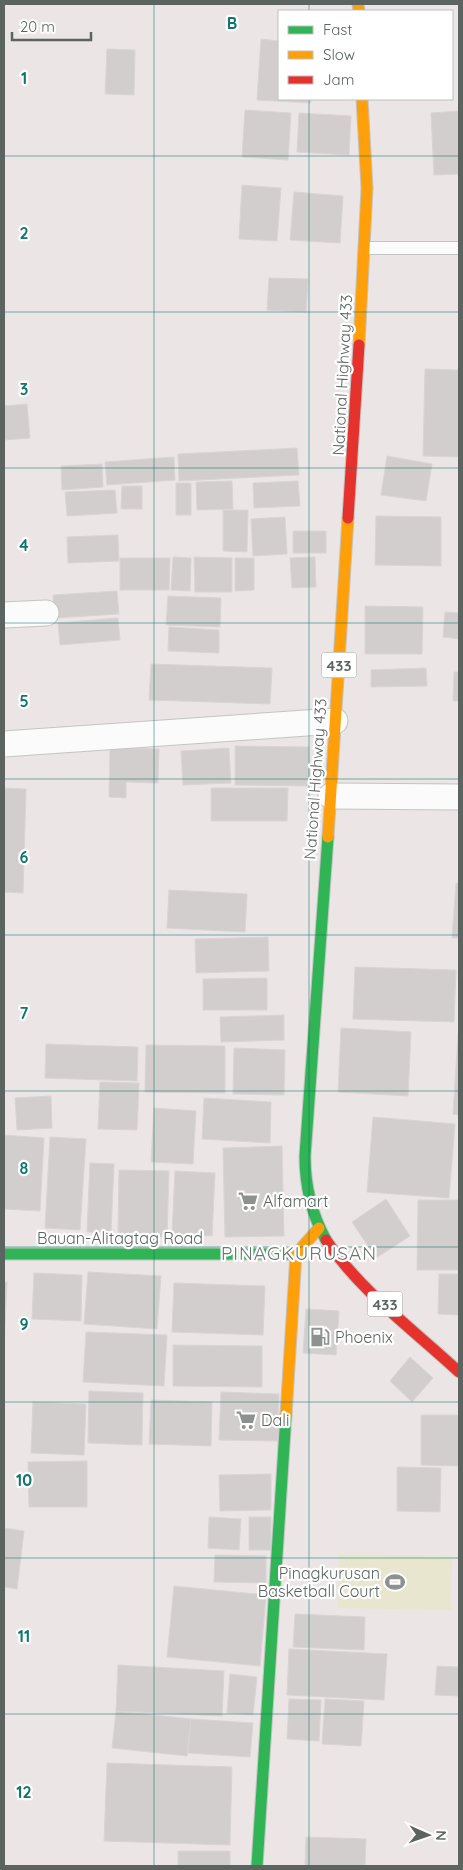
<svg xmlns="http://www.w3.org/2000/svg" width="463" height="1870" font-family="Quicksand,sans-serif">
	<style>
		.green { fill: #e9e6cf }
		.building { fill: #d2cece; stroke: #dad4d6 }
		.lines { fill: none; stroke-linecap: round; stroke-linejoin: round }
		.lane-casing { stroke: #c3c4c3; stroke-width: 14 }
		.street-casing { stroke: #c3c4c3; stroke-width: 27 }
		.fast-casing { stroke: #c2c4c2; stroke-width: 13 }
		.slow-casing { stroke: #c2c4c2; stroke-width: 13 }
		.jam-casing { stroke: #c2c4c2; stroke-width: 13 }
		.lane { stroke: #fcfbfb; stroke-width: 12 }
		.street { stroke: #fcfbfb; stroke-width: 25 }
		.fast { stroke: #30b455; stroke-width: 11 }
		.slow { stroke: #ff9f0a; stroke-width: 11 }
		.jam { stroke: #e5322d; stroke-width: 11 }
		.grid { fill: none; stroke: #0f766e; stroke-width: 1; stroke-opacity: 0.55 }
		.labels { text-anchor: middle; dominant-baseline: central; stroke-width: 4.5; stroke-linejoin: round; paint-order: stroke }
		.shield { fill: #fff; stroke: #8c9290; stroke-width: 1 }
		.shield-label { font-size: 15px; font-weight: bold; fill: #5b6460 }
		.street-label { font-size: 16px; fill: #5b6460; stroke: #fff }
		.poi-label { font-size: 16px; fill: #5b6460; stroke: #fff; text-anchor: start }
		.quarter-label { font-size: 19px; letter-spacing: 1px; fill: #6c7671; stroke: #fff }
		.grid-label { font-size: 16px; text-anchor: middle; font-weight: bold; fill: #0f766e; stroke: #fff; stroke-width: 4.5; stroke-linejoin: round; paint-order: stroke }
	</style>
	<rect width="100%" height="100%" fill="#ebe5e6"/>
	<path class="green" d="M339 1554 452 1556 451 1610 337 1608Z"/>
	<path class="building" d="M261 39 279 41V99H311V103L257 100Z
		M107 49 135 50 134 95 105 94Z
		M245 110 291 113 288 160 242 157Z
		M459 111V174L434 175 431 113Z
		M299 113 351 116 349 155 297 152Z
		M242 185 281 188 277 241 239 239Z
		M294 192 343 196 340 243 290 240Z
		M269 278 308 279 306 312 267 310Z
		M425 369 459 370V457L423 456Z
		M27 404 30 438 4 440V406Z
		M297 448 299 475 179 481 178 454Z
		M387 456 432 464 426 501 381 495Z
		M174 457 175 480 107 485 105 462Z
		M102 464 103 487 62 490 61 466Z
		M232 481 233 509 197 510 196 482Z
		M298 481 300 506 254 508 253 483Z
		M176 483H191V515H176Z
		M122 486H142V509H121Z
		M115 490 117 513 67 516 65 492Z
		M223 510H248L247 552 223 551Z
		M376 516 441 517V566L375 565Z
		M285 517 287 554 253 556 251 519Z
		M293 531H326V553H293Z
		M118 535 119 561 68 563 67 537Z
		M173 557 191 558 190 591 171 590Z
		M194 557 232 558V592H195Z
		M315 557 316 587 292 588 290 558Z
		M120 558H170L169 590H120Z
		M235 558H254V590L235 591Z
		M117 591 119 614 54 618 53 595Z
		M168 596 221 598 220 627 166 625Z
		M365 606 423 607 422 654H365Z
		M445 612 459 613V639L443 637Z
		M118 618 120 640 60 645 58 623Z
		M169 627 219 630V653L168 651Z
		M151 664 272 668 270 704 149 700Z
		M426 668 427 686 371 687V670Z
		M454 672H459V701H453Z
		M235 746 309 747V786L235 785Z
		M110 748 159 749 158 783 126 782V798L109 797Z
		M229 748 231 783 183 785 181 751Z
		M4 788 26 789 23 893 4 892Z
		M211 788H288L287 821H211Z
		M456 883H459V938H452Z
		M169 890 247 894 245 932 167 928Z
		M268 937 269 971 196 973 195 939Z
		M355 967 456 970 454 1022 353 1019Z
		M267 978V1010H203V979Z
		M284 1015V1040L221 1042 220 1017Z
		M341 1028 411 1032 408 1096 338 1092Z
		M458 1034H459V1115L453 1114Z
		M46 1044 138 1047 137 1081 45 1078Z
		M146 1045 225 1046V1093L145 1092Z
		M234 1048 285 1050 284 1095 233 1094Z
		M100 1082 139 1083 137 1130 98 1129Z
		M51 1096 52 1128 17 1130 15 1098Z
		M204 1098 271 1102 270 1143 202 1139Z
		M154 1108 196 1111 193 1164 151 1162Z
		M373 1117 455 1124 449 1198 367 1192Z
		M4 1135 44 1138 40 1211 4 1209Z
		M50 1137 86 1139 80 1230 45 1228Z
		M282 1146 284 1236 225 1237 223 1148Z
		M90 1163 114 1164 111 1233 87 1232Z
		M119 1170 169 1171 167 1237H118Z
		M175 1171 215 1173 212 1236 172 1234Z
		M386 1199 410 1236 376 1258 352 1222Z
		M418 1200H459V1270H417Z
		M88 1272 161 1276 157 1329 84 1324Z
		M34 1273 82 1275 81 1321 32 1319Z
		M439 1274H459V1315L438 1314Z
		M4 1282H7L4 1345Z
		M174 1283 265 1286 263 1335 172 1332Z
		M306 1309 339 1311 336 1355 303 1353Z
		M86 1332 167 1335 164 1386 83 1382Z
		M173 1345 262 1346V1387L173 1386Z
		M410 1357 433 1378 412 1402 390 1381Z
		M89 1391 143 1393 142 1445 88 1443Z
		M221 1392 279 1394 278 1441 219 1440Z
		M151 1400 212 1402 211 1446 149 1444Z
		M33 1402 86 1404 84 1455 31 1453Z
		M421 1415H459V1466L421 1465Z
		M87 1461V1507H29L28 1462Z
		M397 1467 441 1468 440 1512 397 1511Z
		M271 1474V1510L220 1511 219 1475Z
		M209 1517 241 1519 239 1550 208 1548Z
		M249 1517H271V1550H249Z
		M4 1528 24 1531 17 1589 4 1587Z
		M215 1555 266 1556V1583L214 1582Z
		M174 1586 266 1595 260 1666 167 1657Z
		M295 1614 365 1617 364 1650 293 1647Z
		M289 1649 387 1654 384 1700 287 1695Z
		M118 1665 224 1671 222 1716 116 1711Z
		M437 1666 459 1667V1696L435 1695Z
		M230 1674 257 1677 253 1715 227 1713Z
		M289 1699 321 1700 319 1741 287 1739Z
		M325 1699 364 1701 361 1746 322 1744Z
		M116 1711 191 1719 187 1756 112 1748Z
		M191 1719 253 1723 250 1757 188 1753Z
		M107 1763 232 1767 230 1845 104 1841Z
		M306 1837 366 1839 365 1866H305Z
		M178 1851H230V1866H178Z"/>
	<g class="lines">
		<defs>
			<path id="lane" d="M365 248H459"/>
			<path id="street" d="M4 615 46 613
				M4 744 335 721
				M331 796 459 797"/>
			<path id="fast" d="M326 1240C311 1213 305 1187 305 1156L328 837
				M4 1254H296
				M257 1866 286 1415"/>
			<path id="slow" d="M358 4 359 11
				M359 345 367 188 362 99
				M328 837 348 518
				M286 1415 296 1254 319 1228"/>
			<path id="jam" d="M348 518 359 345
				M326 1240C361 1292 414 1330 459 1372"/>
		</defs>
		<use href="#lane" class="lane-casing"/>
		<use href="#street" class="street-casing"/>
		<use href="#fast" class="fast-casing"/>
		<use href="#slow" class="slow-casing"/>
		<use href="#jam" class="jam-casing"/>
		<use href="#lane" class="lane"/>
		<use href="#street" class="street"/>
		<use href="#fast" class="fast"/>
		<use href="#slow" class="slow"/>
		<use href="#jam" class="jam"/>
	</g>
	<path class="grid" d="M154 4V1866M309 4V11M309 99V1866M4 156H459M4 312H459M4 468H459M4 623H459M4 779H459M4 935H459M4 1091H459M4 1247H459M4 1402H459M4 1558H459M4 1714H459"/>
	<defs>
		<symbol id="supermarket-bare" viewBox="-9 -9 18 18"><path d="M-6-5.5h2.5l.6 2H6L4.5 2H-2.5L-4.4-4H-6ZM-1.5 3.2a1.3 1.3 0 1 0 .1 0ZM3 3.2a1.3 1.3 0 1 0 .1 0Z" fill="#8d918f" stroke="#fff" stroke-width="2.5" paint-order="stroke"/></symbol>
		<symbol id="fuel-bare" viewBox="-9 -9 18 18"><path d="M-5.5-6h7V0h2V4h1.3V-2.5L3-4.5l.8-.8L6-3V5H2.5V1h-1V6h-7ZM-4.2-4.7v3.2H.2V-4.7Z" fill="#8d918f" stroke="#fff" stroke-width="2.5" paint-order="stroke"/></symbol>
		<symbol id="stadium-bare" viewBox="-9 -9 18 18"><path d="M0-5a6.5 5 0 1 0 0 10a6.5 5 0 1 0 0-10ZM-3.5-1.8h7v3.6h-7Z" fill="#8d918f" stroke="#fff" stroke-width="2.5" paint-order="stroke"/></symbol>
	</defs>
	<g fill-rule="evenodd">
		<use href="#supermarket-bare" x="234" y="1187" width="28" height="28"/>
		<use href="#fuel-bare" x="306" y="1323" width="28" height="28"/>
		<use href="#supermarket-bare" x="232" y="1406" width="28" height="28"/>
		<use href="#stadium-bare" x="381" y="1568" width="28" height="28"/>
	</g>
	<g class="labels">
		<g class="shield">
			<rect x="321.5" y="652.5" width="35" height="25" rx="4"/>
			<rect x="367.5" y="1291.5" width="35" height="25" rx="4"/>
		</g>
		<g class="shield-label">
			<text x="339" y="665">433</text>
			<text x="385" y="1304">433</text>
		</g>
		<g class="street-label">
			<text transform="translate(342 375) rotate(-87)">National Highway 433</text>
			<text transform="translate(315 779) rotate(-86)">National Highway 433</text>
			<text x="120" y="1238">Bauan-Alitagtag Road</text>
		</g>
		<g class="poi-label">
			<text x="263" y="1201">Alfamart</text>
			<text x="335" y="1337">Phoenix</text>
			<text x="261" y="1420">Dali</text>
			<text x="380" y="1573" text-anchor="end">Pinagkurusan<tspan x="380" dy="18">Basketball Court</tspan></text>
		</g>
		<g class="quarter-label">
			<text x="299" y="1253">PINAGKURUSAN</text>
		</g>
	</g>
	<g class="grid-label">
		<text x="232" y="29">B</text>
		<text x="24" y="84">1</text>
		<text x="24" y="239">2</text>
		<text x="24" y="395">3</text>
		<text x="24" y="551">4</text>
		<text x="24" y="707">5</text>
		<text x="24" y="863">6</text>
		<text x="24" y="1019">7</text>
		<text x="24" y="1174">8</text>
		<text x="24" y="1330">9</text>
		<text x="24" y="1486">10</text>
		<text x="24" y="1642">11</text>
		<text x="24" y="1798">12</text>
	</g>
	<rect width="463" height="1870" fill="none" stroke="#5b6460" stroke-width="10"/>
	<rect x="278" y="10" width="175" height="90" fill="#ffffff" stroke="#bdc1bf"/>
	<rect x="288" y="26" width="25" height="8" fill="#30b455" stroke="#bdc1bf"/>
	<text x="323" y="35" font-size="15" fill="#5b6460">Fast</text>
	<rect x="288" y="51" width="25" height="8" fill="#ff9f0a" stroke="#bdc1bf"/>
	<text x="323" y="60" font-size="15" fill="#5b6460">Slow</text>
	<rect x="288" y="76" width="25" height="8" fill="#e5322d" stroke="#bdc1bf"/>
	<text x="323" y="85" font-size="15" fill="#5b6460">Jam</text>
	<g transform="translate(428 1835) rotate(92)" stroke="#ffffff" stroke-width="4" paint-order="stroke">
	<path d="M0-4L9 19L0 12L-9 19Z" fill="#5b6460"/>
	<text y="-8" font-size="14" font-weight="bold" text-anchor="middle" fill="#5b6460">N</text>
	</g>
	<path d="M12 32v8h79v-8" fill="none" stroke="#5b6460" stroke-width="2.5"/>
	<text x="20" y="32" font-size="15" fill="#5b6460" stroke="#ffffff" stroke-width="4" paint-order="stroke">20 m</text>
</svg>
